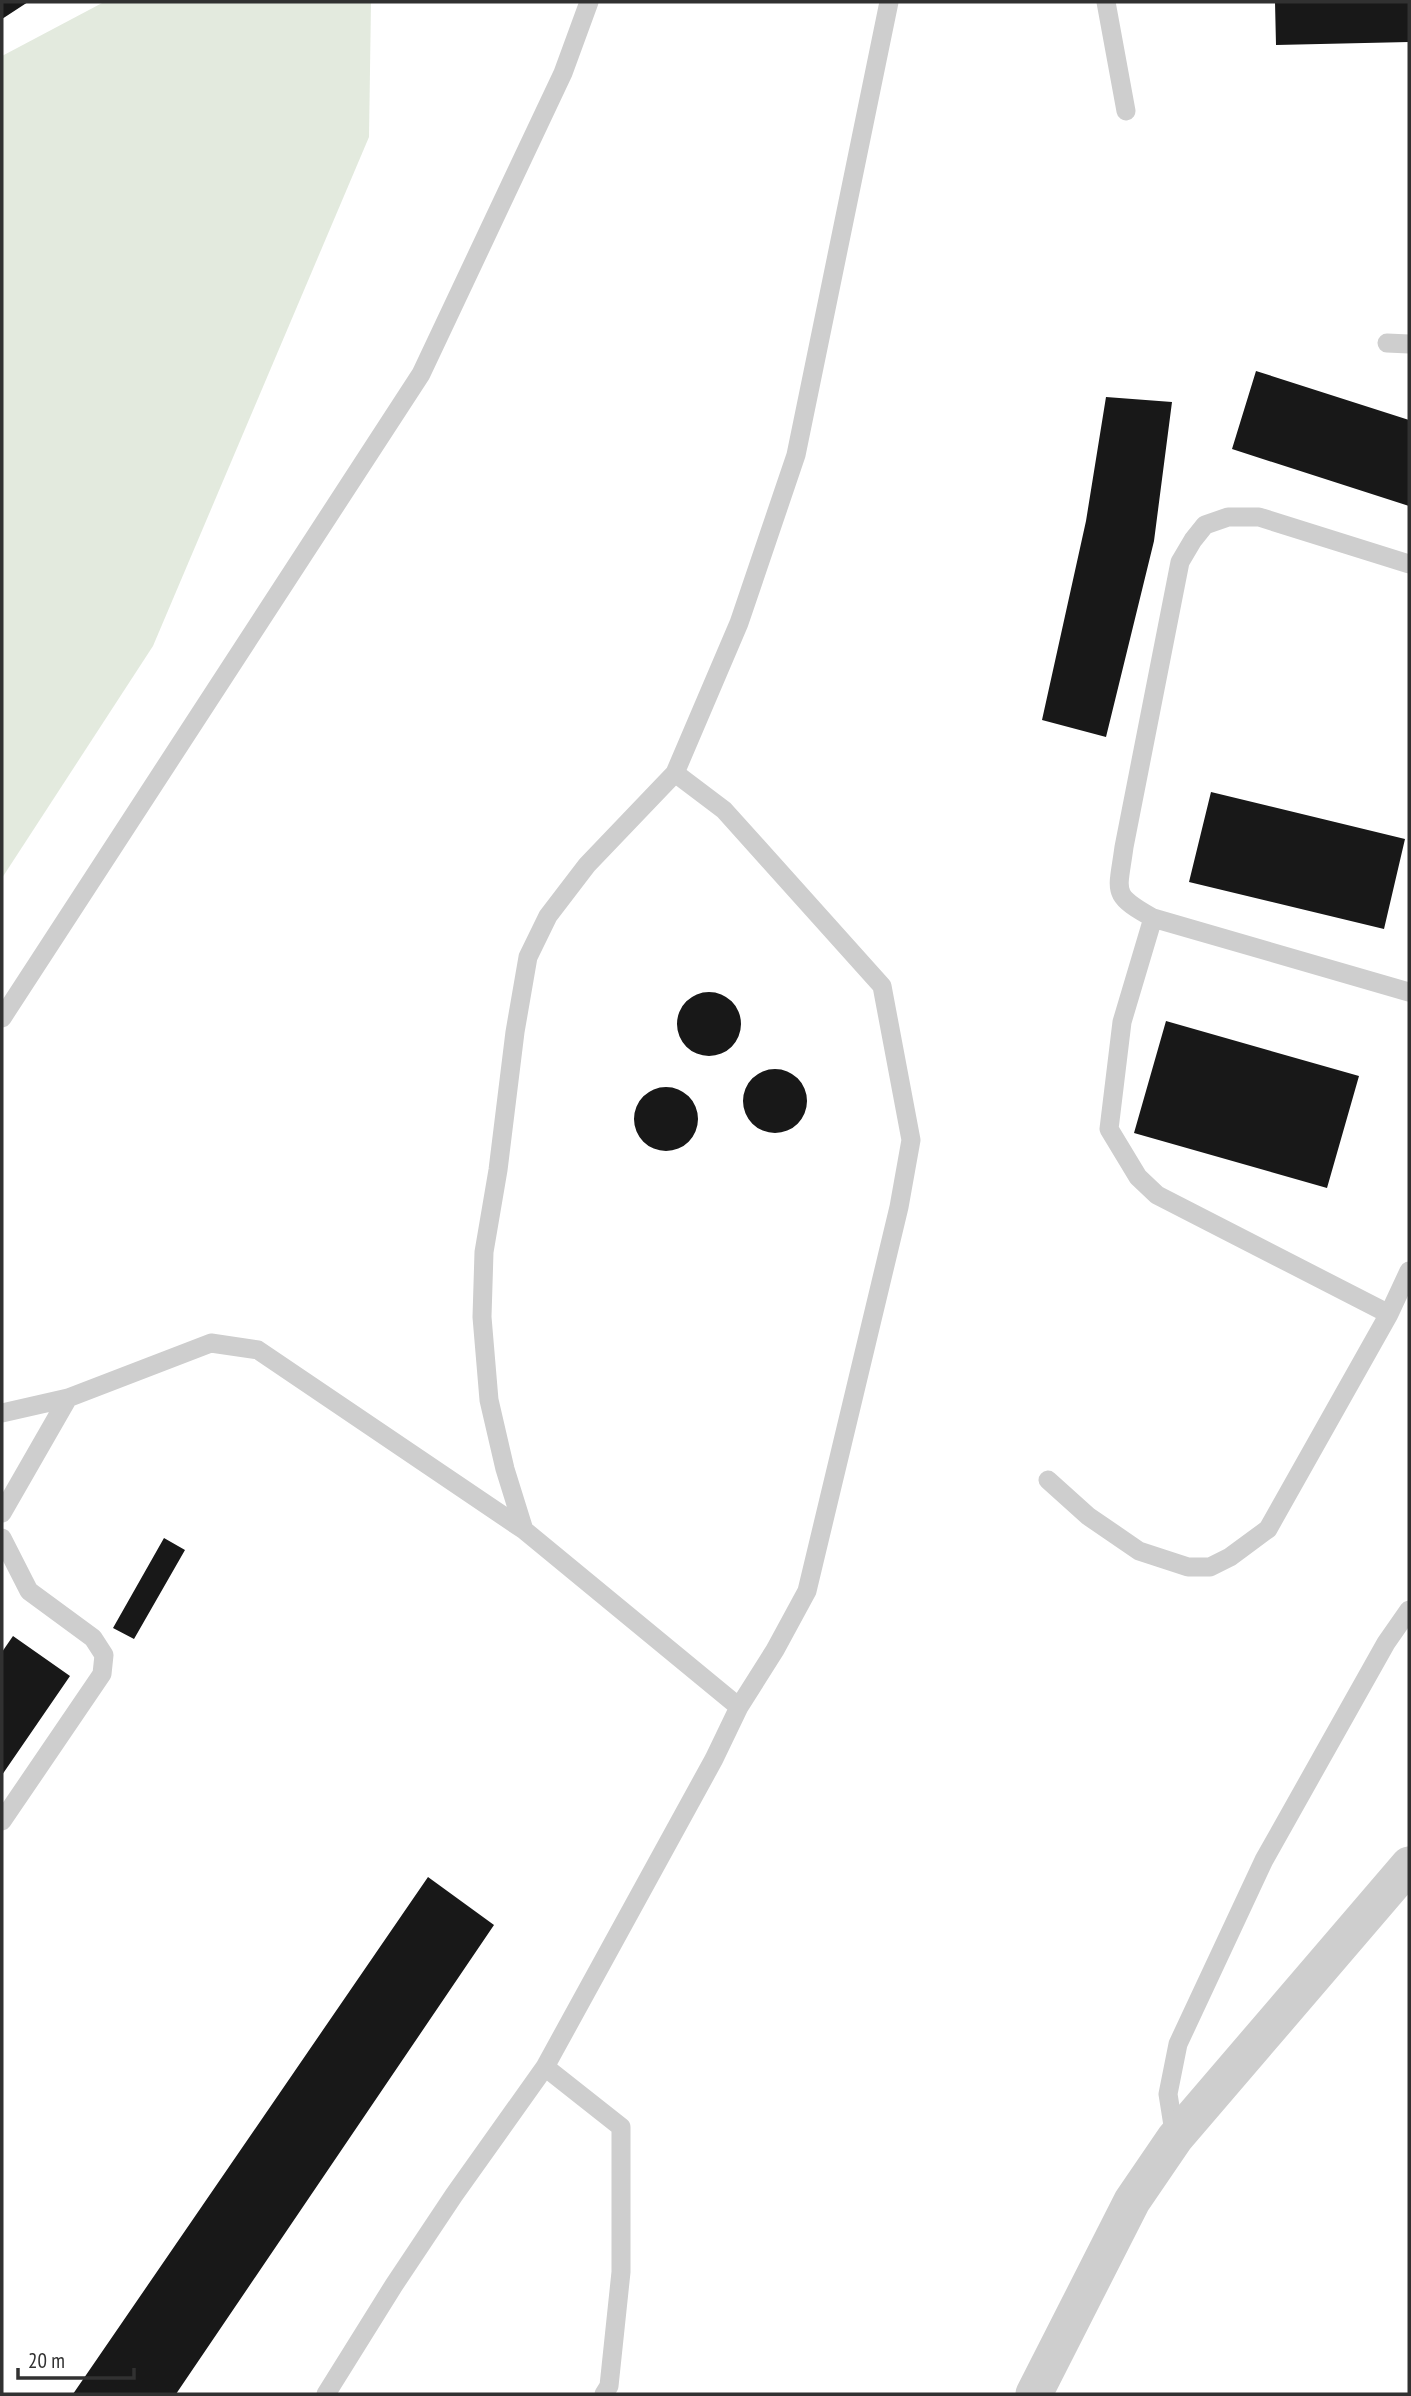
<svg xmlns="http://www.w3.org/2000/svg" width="1411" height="2396" font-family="'PT Sans Narrow',sans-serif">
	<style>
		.green { fill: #e3eade }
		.building { fill: #181818 }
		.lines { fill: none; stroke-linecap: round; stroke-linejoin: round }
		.lane { stroke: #cecece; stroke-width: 19 }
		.street { stroke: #cecece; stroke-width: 37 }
	</style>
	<rect width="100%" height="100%" fill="#fff"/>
	<path class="green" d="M104 2H371L369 137 153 646 2 878V56Z"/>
	<path class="building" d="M2 2H28L2 19Z
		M1275 2H1409V42L1276 45Z
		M1256 371 1409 420V506L1232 449Z
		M1106 397 1172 402 1154 541 1106 737 1042 720 1086 521Z
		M1211 792 1405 839 1384 929 1189 882Z
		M677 1024a32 32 0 1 1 64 0a32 32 0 1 1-64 0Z
		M1166 1021 1359 1076 1327 1188 1134 1133Z
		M743 1101a32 32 0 1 1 64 0a32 32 0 1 1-64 0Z
		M634 1119a32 32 0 1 1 64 0a32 32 0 1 1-64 0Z
		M164 1538 185 1550 134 1639 113 1628Z
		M13 1636 70 1676 2 1775V1652Z
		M428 1877 494 1925 176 2394H73Z"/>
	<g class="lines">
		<path class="lane" d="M1106 2 1126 111
			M1387 343 1409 344
			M1409 564 1259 517H1228L1205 525 1193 540 1180 562 1124 847C1118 893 1110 894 1153 918L1409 992
			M675 773 724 810 882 986 911 1140 899 1207 807 1591 775 1650 739 1707
			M1153 918 1122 1022 1109 1129 1138 1177 1157 1195 1389 1314
			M2 1018 421 374 563 73 589 2
			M2 1413 68 1398 211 1343 258 1350 524 1530
			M1048 1480 1088 1516 1139 1551 1188 1567H1210L1230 1557 1268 1529 1389 1314 1409 1271
			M2 1513 68 1398
			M2 1538 29 1591 93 1638 104 1655 102 1674 2 1821
			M545 2067 621 2127V2272L609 2386 604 2394
			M1175 2138 1168 2094 1178 2044 1264 1860 1386 1643 1409 1610
			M326 2394 394 2285 454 2195 545 2067 714 1759 739 1707 524 1530 505 1469 489 1400 482 1317 484 1252 498 1170 515 1032 528 957 548 916 587 865 675 773 739 623 796 455 889 2"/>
		<path class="street" d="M1034 2394 1132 2201 1175 2138 1409 1865"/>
	</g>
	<rect width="1411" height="2396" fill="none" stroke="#313131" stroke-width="7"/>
	<path d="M18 2368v10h116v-10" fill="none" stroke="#313131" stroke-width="3.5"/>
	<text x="28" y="2368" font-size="21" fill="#313131" stroke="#ffffff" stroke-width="5" paint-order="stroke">20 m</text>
</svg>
